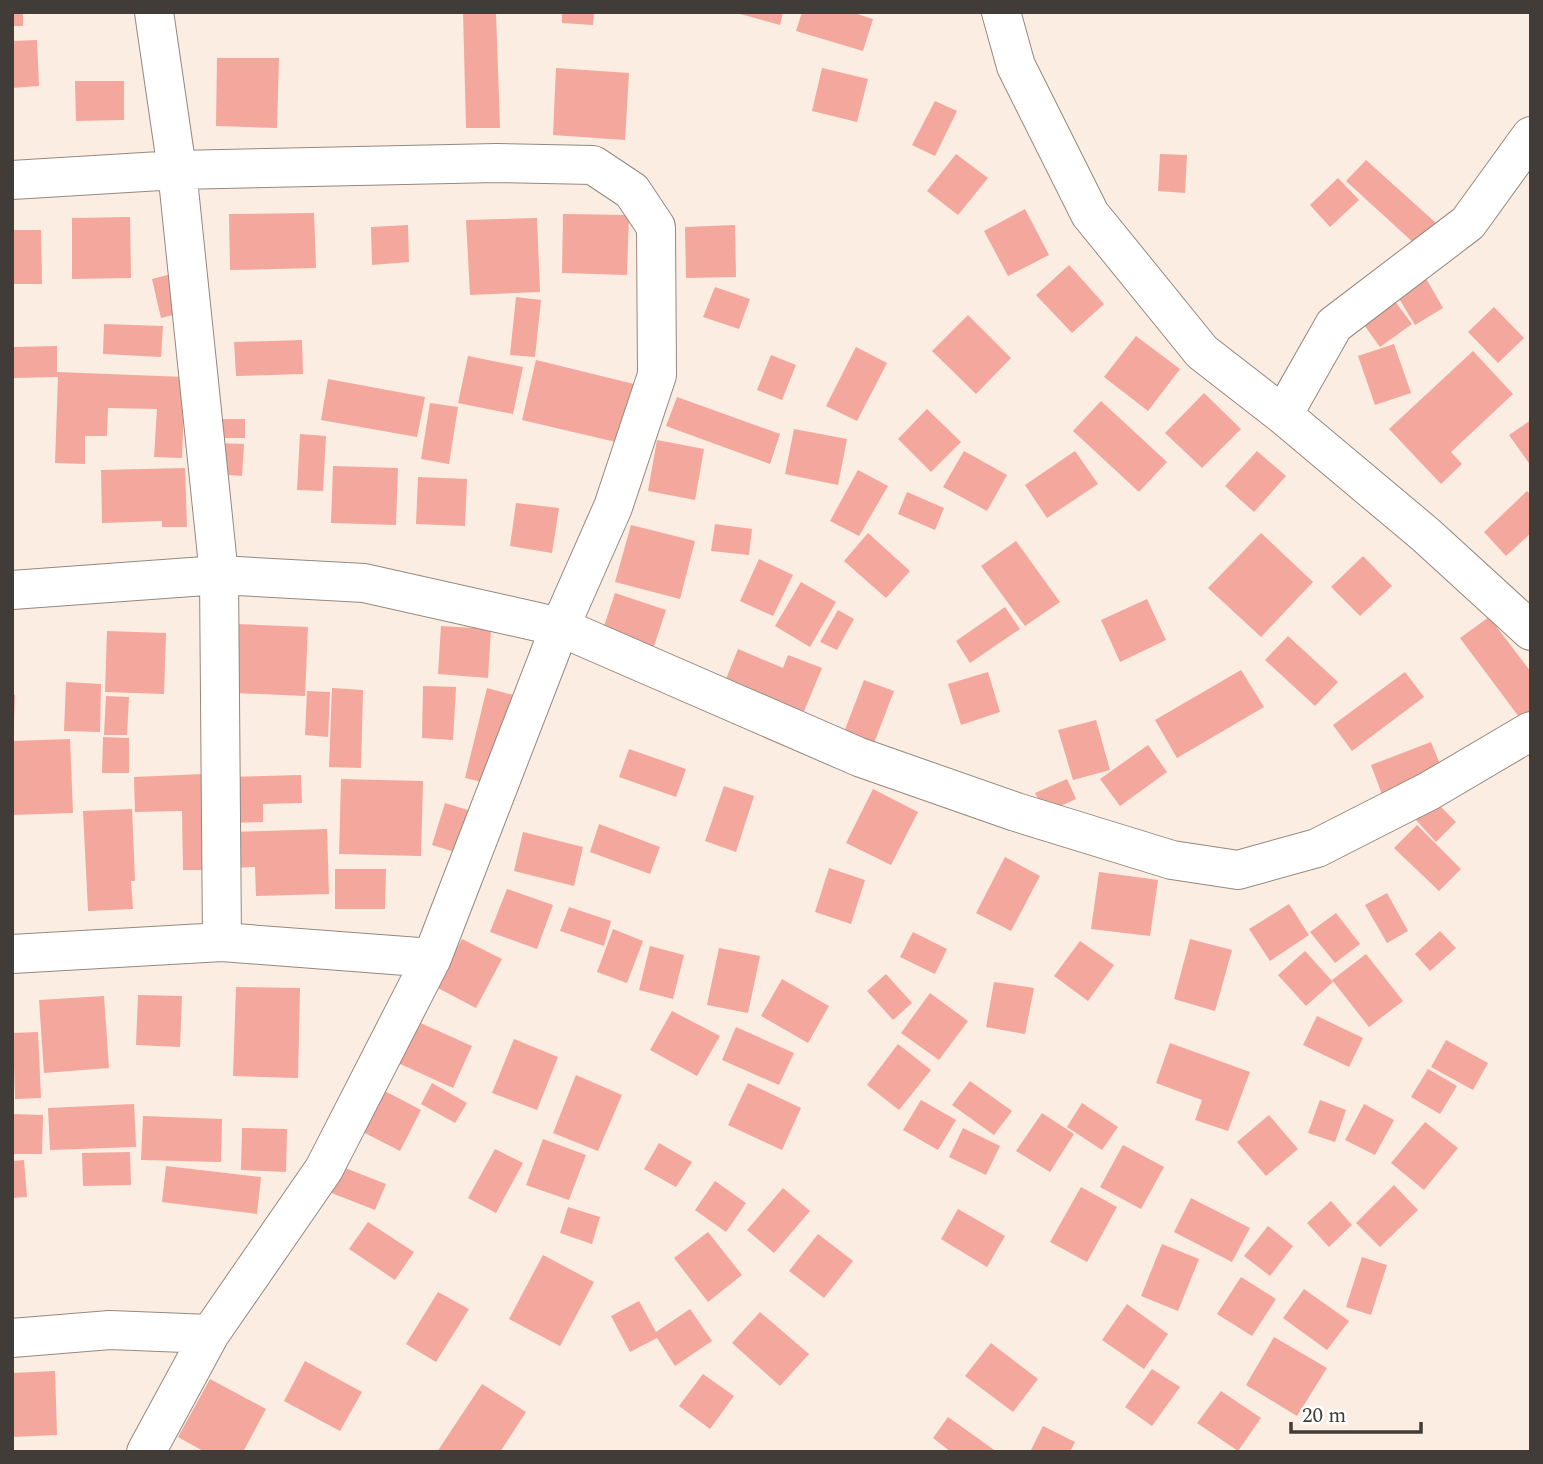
<svg xmlns="http://www.w3.org/2000/svg" width="1543" height="1464" font-family="Spectral,serif">
	<style>
		.building { fill: #f4a79c }
		.lines { fill: none; stroke-linecap: round; stroke-linejoin: round }
		.minor-casing { stroke: #95887e; stroke-width: 40 }
		.minor { stroke: #fff; stroke-width: 38 }
	</style>
	<rect width="100%" height="100%" fill="#fbede1"/>
	<path class="building" d="M12 12H23V26H12Z
		M463 12H496L500 128H466Z
		M562 12H594L593 25 562 23Z
		M733 12H783L780 25Z
		M802 12H851L873 19 863 51 796 31Z
		M37 40 39 86 12 88V41Z
		M217 58H279L277 128 216 126Z
		M556 68 629 73 625 140 553 135Z
		M822 68 868 79 857 122 812 111Z
		M75 81H124V120L76 121Z
		M935 101 957 111 935 156 912 145Z
		M956 154 988 178 958 215 927 191Z
		M1160 154 1187 155 1185 193 1158 191Z
		M1366 160 1436 223 1416 245 1346 181Z
		M1338 178 1359 200 1330 227 1310 205Z
		M1025 209 1049 255 1008 276 984 231Z
		M314 213 316 268 230 270 229 214Z
		M563 214 629 215 627 275 562 273Z
		M130 217 131 278 72 279V218Z
		M537 218 540 292 470 295 466 220Z
		M408 225 409 262 372 265 371 227Z
		M735 225 736 277 686 278 685 227Z
		M12 230H41L42 284H12Z
		M1069 265 1104 304 1072 333 1036 295Z
		M175 273 185 312 161 318 152 279Z
		M1424 275 1443 308 1415 325 1395 292Z
		M715 287 750 299 739 329 703 317Z
		M516 297 541 300 535 357 510 355Z
		M1394 300 1412 324 1380 347 1362 322Z
		M1494 307 1524 338 1498 363 1468 332Z
		M968 315 1011 358 976 394 932 351Z
		M104 324 163 326 161 357 103 354Z
		M1136 336 1180 369 1148 411 1104 377Z
		M302 340 303 374 236 376 234 342Z
		M1394 344 1411 393 1375 405 1358 356Z
		M57 346V372L185 377 182 458 154 457 157 409 108 408 107 436H85V464L55 463 58 377 12 378V347Z
		M856 347 887 363 857 421 826 406Z
		M1473 351 1513 394 1451 452 1462 464 1441 484 1389 429Z
		M771 355 796 365 782 400 757 390Z
		M468 356 523 367 513 414 458 403Z
		M536 360 634 384 620 443 522 420Z
		M328 379 425 397 417 437 321 420Z
		M1204 393 1241 429 1202 468 1165 433Z
		M677 397 780 434 770 464 666 426Z
		M1101 401 1167 462 1139 492 1073 431Z
		M430 403 458 407 449 464 421 459Z
		M927 409 961 442 931 472 898 439Z
		M219 419H245V438H219Z
		M1531 420V466L1509 435Z
		M794 429 847 439 838 485 785 474Z
		M300 434 326 436 323 491 297 490Z
		M657 440 704 449 695 500 648 491Z
		M217 443 244 444 242 476 216 474Z
		M964 451 1007 475 987 511 943 487Z
		M1075 451 1098 484 1047 518 1025 485Z
		M1257 451 1286 476 1254 512 1225 486Z
		M333 466 398 468 396 525 331 523Z
		M185 468 187 527H162V521L102 523 101 470Z
		M858 470 888 486 859 536 830 521Z
		M418 477 467 479 465 526 416 524Z
		M1527 491 1531 495V533L1506 556 1484 532Z
		M907 492 944 508 935 530 898 514Z
		M516 503 559 508 552 553 510 546Z
		M715 524 752 529 749 555 711 551Z
		M631 525 695 541 680 599 615 582Z
		M868 533 910 571 886 598 844 561Z
		M1261 533 1313 582 1261 637 1208 588Z
		M1016 541 1060 602 1025 626 981 566Z
		M1363 556 1392 586 1360 616 1331 587Z
		M759 559 793 575 773 616 740 601Z
		M801 582 836 602 810 647 775 626Z
		M615 593 666 610 651 655 600 638Z
		M1147 599 1166 640 1120 662 1101 620Z
		M1005 607 1020 629 970 663 956 641Z
		M838 610 854 619 837 650 820 642Z
		M1489 617 1531 672V720L1525 725 1460 638Z
		M237 624 308 627 305 696 234 693Z
		M441 626 491 629 488 678 438 674Z
		M107 631 166 633 164 694 105 692Z
		M1288 636 1338 682 1315 706 1265 660Z
		M738 649 783 668 788 655 822 668 802 716 724 684Z
		M1241 670 1264 707 1177 758 1155 720Z
		M988 672 1000 712 961 725 948 684Z
		M1405 672 1424 697 1352 751 1333 725Z
		M864 680 894 691 871 751 841 740Z
		M66 682 101 684 100 732 64 731Z
		M423 686 456 687 453 740 422 738Z
		M332 688 363 690 361 768 329 767Z
		M487 688 517 696 495 785 465 778Z
		M307 691 330 692 328 737 305 735Z
		M12 694 15 695 14 723H12Z
		M106 696 129 697 127 735H104Z
		M1096 720 1110 770 1073 780 1058 730Z
		M103 737 129 738V773H102Z
		M70 739 73 813 12 815V741Z
		M1431 742 1444 774 1383 797 1371 765Z
		M1148 745 1167 772 1120 806 1100 779Z
		M629 749 686 769 676 797 619 777Z
		M203 774 206 870H183L182 811 135 812 134 777Z
		M301 775 302 803 263 804V822L229 823 227 777Z
		M341 779 423 781 421 856 339 854Z
		M1067 779 1076 799 1045 813 1035 793Z
		M724 786 754 796 736 852 705 841Z
		M873 789 918 812 891 865 846 843Z
		M1436 802 1456 822 1436 842 1416 820Z
		M445 803 471 811 458 853 432 845Z
		M132 809 135 881H131L133 909 88 911 83 811Z
		M599 824 660 847 650 874 590 852Z
		M1417 825 1461 869 1439 891 1394 848Z
		M327 829 329 894 256 896 255 867 231 868 229 832Z
		M523 832 583 847 574 886 514 871Z
		M1005 857 1040 876 1011 931 976 913Z
		M829 868 865 880 851 924 815 912Z
		M335 869H386L385 909H335Z
		M1099 872 1158 880 1150 936 1091 929Z
		M507 889 553 905 537 949 490 932Z
		M1387 893 1408 931 1387 943 1365 905Z
		M1289 904 1309 935 1270 961 1249 929Z
		M569 907 611 921 604 946 560 931Z
		M1336 913 1360 944 1335 963 1310 932Z
		M613 929 643 941 627 983 597 972Z
		M1440 931 1456 948 1430 971 1415 954Z
		M913 932 947 949 935 974 900 957Z
		M462 939 502 959 476 1008 436 987Z
		M1190 939 1232 950 1215 1011 1174 999Z
		M1080 941 1114 965 1088 1001 1054 976Z
		M650 946 684 955 673 999 639 990Z
		M719 948 760 956 748 1013 707 1005Z
		M1305 951 1333 982 1306 1006 1278 975Z
		M1366 954 1403 1001 1369 1027 1332 980Z
		M886 974 912 1003 893 1020 867 991Z
		M782 979 829 1006 808 1043 761 1016Z
		M994 982 1034 988 1025 1034 986 1027Z
		M236 987 300 988 298 1078 233 1076Z
		M930 993 968 1021 939 1060 901 1033Z
		M138 995 182 996 180 1047 136 1045Z
		M104 996 109 1068 44 1073 39 1000Z
		M672 1011 720 1036 697 1076 650 1050Z
		M1317 1016 1363 1038 1349 1067 1303 1045Z
		M416 1021 472 1046 453 1088 398 1063Z
		M736 1027 794 1053 779 1085 722 1060Z
		M38 1032 41 1098 15 1099 13 1033Z
		M514 1039 558 1057 537 1110 492 1093Z
		M1446 1040 1488 1063 1473 1090 1431 1067Z
		M1170 1043 1250 1072 1228 1131 1195 1120 1202 1100 1156 1083Z
		M898 1044 931 1070 899 1110 867 1085Z
		M1428 1069 1457 1086 1440 1114 1411 1097Z
		M576 1075 622 1095 598 1151 553 1133Z
		M970 1081 1012 1111 994 1135 952 1105Z
		M432 1083 467 1103 455 1123 421 1104Z
		M748 1083 801 1108 782 1150 728 1125Z
		M381 1089 421 1110 400 1151 359 1130Z
		M921 1100 956 1120 938 1150 903 1130Z
		M1320 1100 1346 1110 1335 1142 1308 1133Z
		M1082 1103 1118 1127 1102 1150 1067 1127Z
		M134 1104 136 1147 50 1150 48 1108Z
		M1364 1104 1394 1120 1375 1155 1345 1140Z
		M1042 1113 1074 1134 1050 1172 1016 1151Z
		M12 1114 43 1115 42 1154H12Z
		M1269 1115 1298 1149 1266 1176 1237 1142Z
		M143 1116 222 1119 221 1162 141 1160Z
		M1425 1122 1458 1148 1424 1190 1391 1163Z
		M242 1128 287 1129 286 1172 241 1170Z
		M963 1128 1000 1146 986 1175 949 1157Z
		M543 1139 586 1155 569 1200 526 1185Z
		M659 1143 692 1162 676 1187 644 1169Z
		M1123 1145 1164 1167 1141 1209 1100 1187Z
		M495 1149 523 1163 496 1213 468 1198Z
		M130 1152 131 1185 83 1186 82 1153Z
		M24 1160 27 1197 12 1198V1161Z
		M166 1166 261 1177 257 1214 162 1202Z
		M340 1166 386 1184 375 1210 329 1192Z
		M715 1181 746 1203 726 1232 695 1210Z
		M1394 1185 1418 1210 1380 1247 1356 1223Z
		M1081 1187 1117 1207 1087 1262 1050 1242Z
		M783 1188 810 1211 774 1253 747 1230Z
		M1191 1198 1250 1228 1232 1262 1174 1232Z
		M1331 1201 1352 1225 1329 1247 1307 1223Z
		M568 1207 600 1217 592 1244 560 1233Z
		M958 1209 1005 1236 987 1267 941 1239Z
		M368 1222 414 1252 395 1280 349 1249Z
		M1268 1226 1293 1246 1270 1276 1244 1256Z
		M708 1232 742 1275 708 1302 674 1258Z
		M818 1234 853 1261 824 1298 789 1271Z
		M1162 1244 1199 1259 1178 1311 1141 1296Z
		M543 1255 594 1282 560 1346 509 1319Z
		M1362 1257 1387 1265 1371 1315 1346 1307Z
		M1241 1277 1276 1299 1252 1336 1217 1314Z
		M1304 1289 1349 1321 1327 1350 1283 1318Z
		M438 1292 469 1309 436 1362 406 1344Z
		M639 1301 656 1332 690 1309 712 1341 675 1366 657 1338 630 1352 611 1316Z
		M1127 1304 1168 1334 1144 1369 1102 1340Z
		M760 1312 809 1354 780 1386 732 1343Z
		M1274 1337 1327 1368 1297 1416 1246 1385Z
		M991 1343 1038 1379 1013 1412 965 1376Z
		M305 1361 362 1392 340 1431 284 1401Z
		M1152 1369 1180 1387 1152 1426 1125 1407Z
		M55 1371 57 1435 12 1437V1373Z
		M703 1374 734 1396 710 1429 679 1406Z
		M210 1379 266 1409 243 1452H205L178 1437Z
		M482 1384 526 1412 500 1452H437Z
		M1221 1391 1261 1418 1238 1451 1197 1423Z
		M948 1417 997 1452H951L933 1438Z
		M1043 1426 1075 1442 1070 1452H1030Z"/>
	<g class="lines">
		<defs>
			<path id="minor" d="M154 12 177 170 219 575 222 942
				M1001 12 1016 66 1090 214 1202 352 1283 415 1426 535 1531 631
				M12 180 177 170 497 163 593 165 632 191 656 227 657 375 613 507 560 627 432 958 324 1169 210 1334 146 1452
				M1283 415 1334 325 1468 223 1531 136
				M12 590 219 575 364 583 560 627 859 757 1016 812 1172 860 1238 870 1317 848 1429 791 1531 731
				M12 954 222 942 432 958
				M12 1338 110 1330 210 1334"/>
		</defs>
		<use href="#minor" class="minor-casing"/>
		<use href="#minor" class="minor"/>
	</g>
	<rect width="1543" height="1464" fill="none" stroke="#413c37" stroke-width="28"/>
	<path d="M1291 1422v10h130v-10" fill="none" stroke="#413c37" stroke-width="3.5"/>
	<text x="1302" y="1422" font-size="21" fill="#413c37" stroke="#ffffff" stroke-width="5" paint-order="stroke">20 m</text>
</svg>
